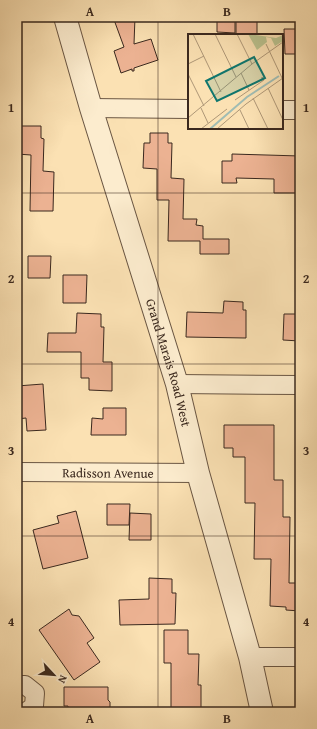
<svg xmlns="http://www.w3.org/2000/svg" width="317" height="729" font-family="'Gentium Book Plus',serif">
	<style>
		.building { fill: #ecb292; stroke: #3a281e }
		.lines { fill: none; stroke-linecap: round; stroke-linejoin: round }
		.minor-casing { stroke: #6a5643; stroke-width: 20 }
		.tertiary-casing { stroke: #6a5643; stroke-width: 24 }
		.minor { stroke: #fcecce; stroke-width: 18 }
		.tertiary { stroke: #fcecce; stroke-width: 22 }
		.grid { fill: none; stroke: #3a281e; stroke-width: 1; stroke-opacity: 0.55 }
		.labels { text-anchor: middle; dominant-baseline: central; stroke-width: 3; stroke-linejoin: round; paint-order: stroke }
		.street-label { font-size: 13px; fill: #3a281e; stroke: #fcecce }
		.inset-river { fill: none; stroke: #a0bcb3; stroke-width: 2 }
		.inset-road { fill: none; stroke: #ae9777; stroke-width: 1 }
		.view { fill: #0f766e; fill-opacity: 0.15; stroke: #0f766e; stroke-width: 2 }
		.inset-edge { fill: none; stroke: #3a281e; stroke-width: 2 }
		.neatline { fill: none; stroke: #3a281e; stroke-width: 1.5 }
		.grid-label { font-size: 13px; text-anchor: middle; font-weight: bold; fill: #3a281e }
	</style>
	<rect width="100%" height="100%" fill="#fbe1b3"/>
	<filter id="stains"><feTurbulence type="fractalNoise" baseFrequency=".005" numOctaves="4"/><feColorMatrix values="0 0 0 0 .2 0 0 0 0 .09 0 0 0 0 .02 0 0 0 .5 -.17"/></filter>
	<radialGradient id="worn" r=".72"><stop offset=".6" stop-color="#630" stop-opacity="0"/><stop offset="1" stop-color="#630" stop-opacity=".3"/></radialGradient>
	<path class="building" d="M113 17H135L134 44 151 39 158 60 134 68V71H132V69L121 73 114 51 124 47Z
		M217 17H235V33L217 32Z
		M236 20 257 21V35H236Z
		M284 29H300V54H285Z
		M18 126H41V138L44 139 43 171 54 172 53 211H30L31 155 17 154Z
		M150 133H168V143H172L171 178 184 179 183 219H197L196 225 203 226V239H229V254H200V241H168L169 200H157V169L143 168 144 143H150Z
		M232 154 300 156V180H298V193H274V179L236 178 237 183H222V161H232Z
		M28 256H51L50 278H28Z
		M63 275H87L86 303H63Z
		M224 301 243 302V310H246V338L186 337 187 312 223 313Z
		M77 313 101 314V327H104L103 362H112V391L89 390V378H81V352H47L48 333H76Z
		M284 314H300V341L283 340Z
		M43 384 46 430 27 431 26 418 17 419V386Z
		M103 408H126V435H91L92 418 103 419Z
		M224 425H274V480H283V517H290L289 583H300V611L286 610V607L270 606 271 559H254L255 503H245V457H233V448H224Z
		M107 504H130L129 525H107Z
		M76 511 88 558 43 569 33 530 59 523 57 516Z
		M130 513 151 514V540H129Z
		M149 578 172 579V593H176L175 624 120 625 119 600 149 599Z
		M69 609 72 615 79 616 94 638 87 643 100 662 74 680 39 630Z
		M164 630H188V654H199L198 685H201V712H171V663H164Z
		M64 687H108V700L110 702V712H68V706H64Z"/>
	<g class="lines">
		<defs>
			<g id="minor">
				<path d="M91 108 189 109"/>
				<path d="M282 110H300"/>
				<path d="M177 384 300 385"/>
				<path id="s1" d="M17 472 198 473"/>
				<path d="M250 657H300"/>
				<path d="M17 685H25L35 693 34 706 26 712"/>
			</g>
			<g id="tertiary">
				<path id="s2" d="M65 17 91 108 177 384 198 473 250 657 262 712"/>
			</g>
		</defs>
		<use href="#minor" class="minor-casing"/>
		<use href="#tertiary" class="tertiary-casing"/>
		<use href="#minor" class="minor"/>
		<use href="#tertiary" class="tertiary"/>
	</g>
	<path class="grid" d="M158 17V712M17 193H300M17 364H300M17 536H300"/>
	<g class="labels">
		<g class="street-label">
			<text stroke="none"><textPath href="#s2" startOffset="361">Grand Marais Road West</textPath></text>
			<text stroke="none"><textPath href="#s1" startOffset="91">Radisson Avenue</textPath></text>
		</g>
	</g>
	<g transform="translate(188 34)">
		<rect width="95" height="95" fill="#fbe1b3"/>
		<path d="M60 0 88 4 95 1V7L87 12 83 4 78 3 79 8 69 16Z" fill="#bbc38f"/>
		<path class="inset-river" d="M22 95 59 63 91 42"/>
		<path class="inset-road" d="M5 0 33 58M27 0 48 43M49 0 64 30M78 10 95 46M0 30 16 22M53 39 61 56M0 40 16 72M80 54 95 86M65 64 80 95M47 66 76 46 74 43V47M13 74 20 89M52 76 61 95M0 84 64 30 95 8M13 95 39 75M29 95 58 70 95 44"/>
		<path class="view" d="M66 23 77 44 29 67 18 47Z"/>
		<rect width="95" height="95" class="inset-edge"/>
	</g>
	<rect width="317" height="729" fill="none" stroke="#fbe1b3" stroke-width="44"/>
	<g transform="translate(54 675) rotate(116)" stroke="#fcecce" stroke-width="3" paint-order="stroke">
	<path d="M0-3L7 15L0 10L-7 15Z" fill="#3a281e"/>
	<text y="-6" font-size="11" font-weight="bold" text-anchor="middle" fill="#3a281e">N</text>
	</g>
	<rect x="22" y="22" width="273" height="685" class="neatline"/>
	<g class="grid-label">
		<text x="90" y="16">A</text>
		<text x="227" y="16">B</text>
		<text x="11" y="112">1</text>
		<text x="306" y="112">1</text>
		<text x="11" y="283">2</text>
		<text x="306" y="283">2</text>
		<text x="11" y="455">3</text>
		<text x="306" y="455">3</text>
		<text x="11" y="626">4</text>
		<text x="306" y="626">4</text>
		<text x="90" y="723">A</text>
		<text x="227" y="723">B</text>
	</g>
	<rect width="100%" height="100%" filter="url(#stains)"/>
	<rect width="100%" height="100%" fill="url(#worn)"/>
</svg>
